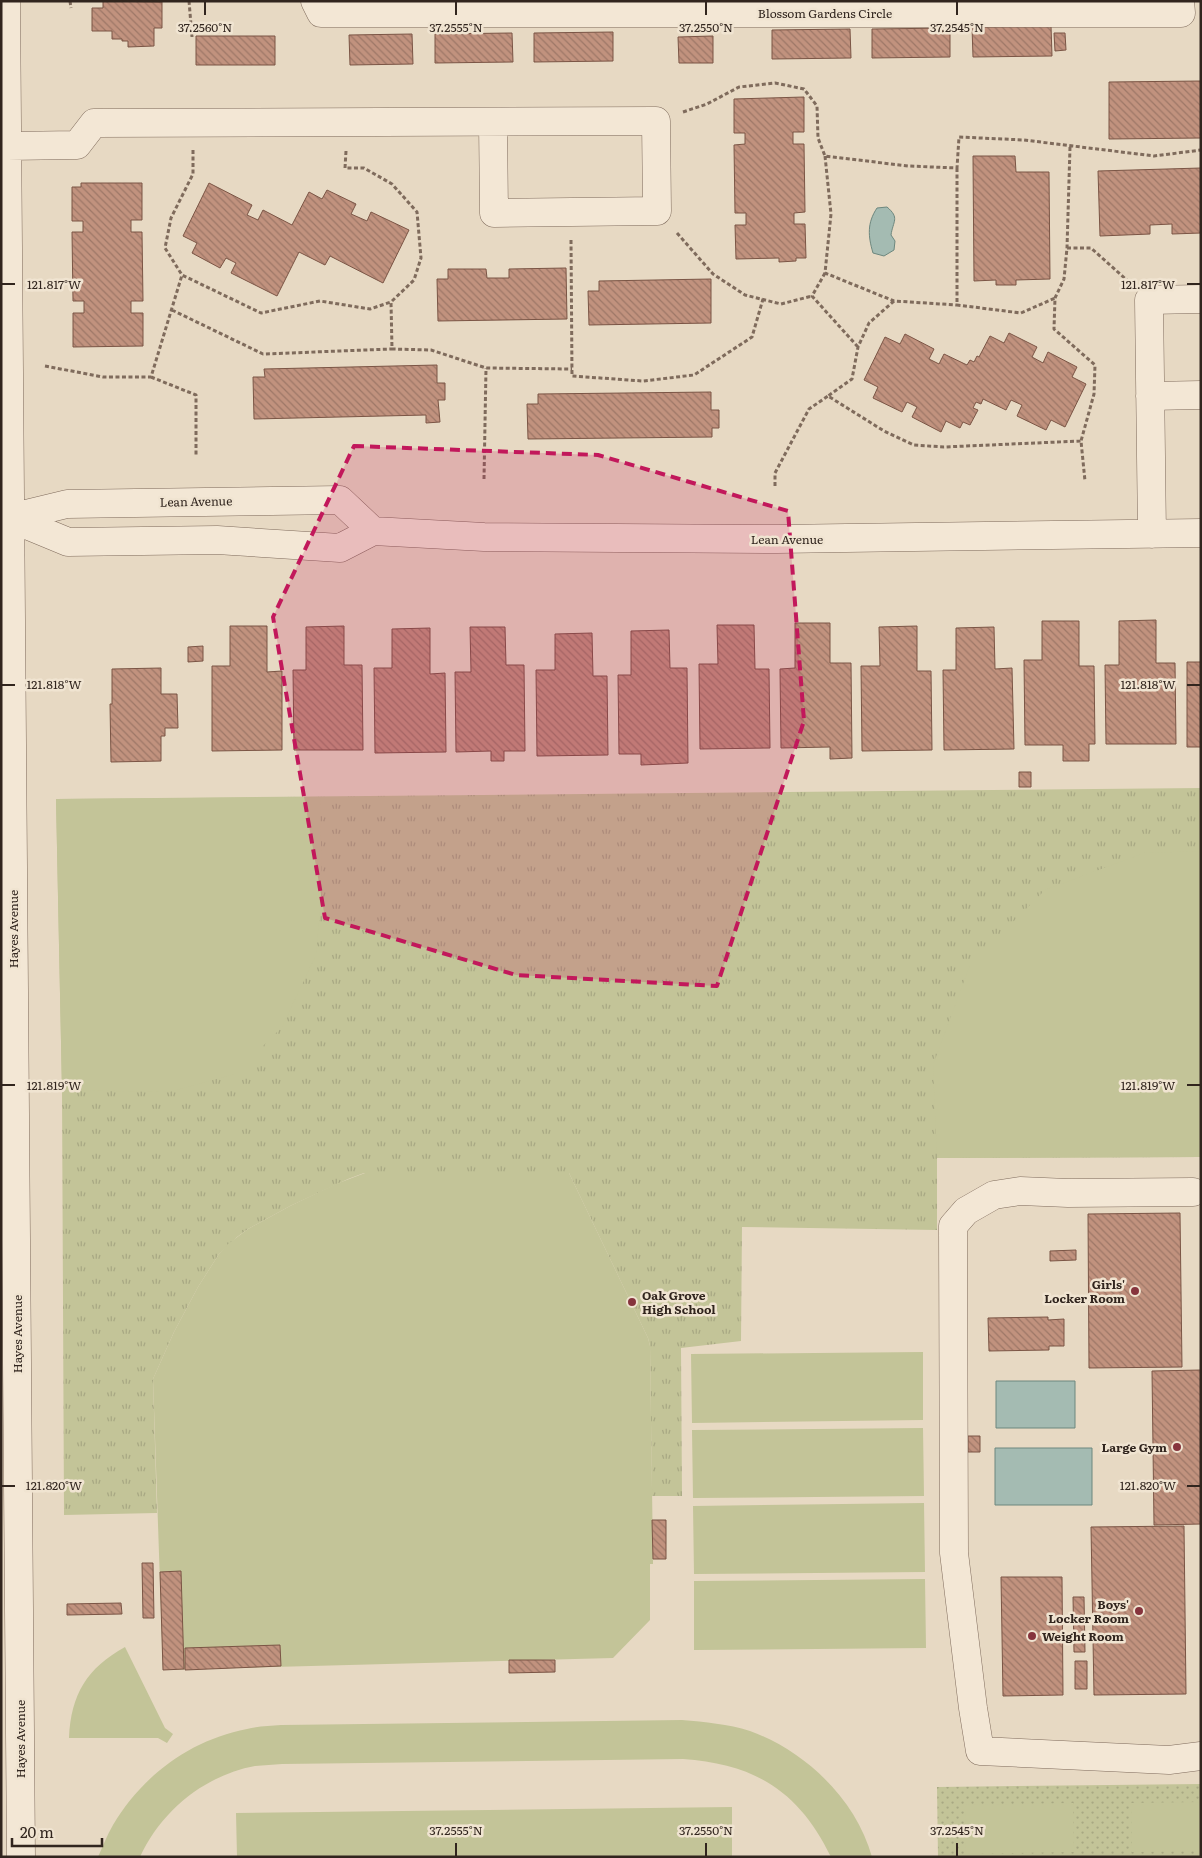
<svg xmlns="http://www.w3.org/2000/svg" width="1202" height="1858" font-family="Literata,serif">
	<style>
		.grass { fill: url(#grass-tufts) }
		.park { fill: url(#park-dots) }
		.garden { fill: #c3c498 }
		.water { fill: #a4bbb2; stroke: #6d877e }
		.building { fill: url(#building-back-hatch); stroke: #7b5545 }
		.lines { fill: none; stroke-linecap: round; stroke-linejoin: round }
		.minor-casing { stroke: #7f6b5c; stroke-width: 29 }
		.path { stroke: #7f6b5c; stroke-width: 3; stroke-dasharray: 4 2.5; stroke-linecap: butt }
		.minor { stroke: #f3e7d5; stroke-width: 28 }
		.marked { fill: #c2185b; fill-opacity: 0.2; stroke: #c2185b; stroke-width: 4; stroke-dasharray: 10 6; stroke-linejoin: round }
		.ticks { fill: none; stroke: #31251e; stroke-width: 2 }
		.poi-dot { fill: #86343d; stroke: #f0e4d1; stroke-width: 2 }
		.labels { text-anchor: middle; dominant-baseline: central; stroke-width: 5; stroke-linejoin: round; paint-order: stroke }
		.street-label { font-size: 12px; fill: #31251e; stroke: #f0e4d1 }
		.poi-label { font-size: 12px; font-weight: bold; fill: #31251e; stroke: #f0e4d1; text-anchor: end }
		.ticks-label { font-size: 12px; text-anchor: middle; fill: #31251e; stroke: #f0e4d1; stroke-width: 5; stroke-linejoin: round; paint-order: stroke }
	</style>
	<defs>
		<pattern id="grass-tufts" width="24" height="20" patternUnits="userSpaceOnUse" patternTransform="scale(1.25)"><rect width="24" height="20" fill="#c3c498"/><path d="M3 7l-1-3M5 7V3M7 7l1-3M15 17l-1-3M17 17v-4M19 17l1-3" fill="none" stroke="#a8a883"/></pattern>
		<pattern id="park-dots" width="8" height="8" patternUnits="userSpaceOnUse" patternTransform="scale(1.25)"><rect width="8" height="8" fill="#c3c498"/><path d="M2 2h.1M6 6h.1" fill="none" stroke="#a8a883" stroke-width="1.8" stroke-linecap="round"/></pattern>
		<pattern id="building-back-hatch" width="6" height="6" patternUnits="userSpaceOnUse" patternTransform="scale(1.25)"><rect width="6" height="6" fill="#c1927e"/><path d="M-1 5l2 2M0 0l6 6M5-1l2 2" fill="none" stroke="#9d7767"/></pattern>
	</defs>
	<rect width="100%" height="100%" fill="#e7d9c3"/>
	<path class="grass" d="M1201 788V1157L937 1158V1230L742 1227 741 1341 681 1348 682 1496H652L650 1346 648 1338 569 1173H364L348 1179 290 1206 248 1229 237 1237 219 1254 198 1287 174 1332 153 1379 157 1513 64 1515 62 1090 56 799Z"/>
	<path class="park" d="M1201 1784V1857H938L937 1787Z"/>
	<path class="garden" d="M320 797 322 889 316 955 282 1027 235 1074 169 1092 62 1090 56 799Z
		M1201 851V1157L937 1158 933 1065 970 965 1045 890 1144 853Z
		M365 1173H569L648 1338 650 1346 653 1559V1564H650V1620L613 1658 163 1670 153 1379 174 1332 198 1287 219 1254 228 1244 248 1229 290 1206 336 1184Z
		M923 1352V1420L692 1423 691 1354Z
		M923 1428 924 1496 693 1498 692 1430Z
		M924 1503 925 1572 694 1574 693 1506Z
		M925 1579 926 1648 694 1650V1581Z
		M125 1647 165 1728 173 1734 167 1743 158 1738H69C71 1694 87 1668 125 1647Z
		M682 1720C705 1722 728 1724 750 1731 805 1751 856 1799 872 1857H831C799 1791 755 1764 683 1759L282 1764C273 1765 264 1765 255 1766 205 1775 161 1811 140 1857H98C103 1846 107 1835 113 1825 142 1776 190 1740 247 1729 258 1726 270 1726 281 1725Z
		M1201 1802V1851L1132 1852 1131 1803Z
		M1073 1803 1074 1852 966 1854 965 1805Z
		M732 1807V1857H237L236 1813Z"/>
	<path class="water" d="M887 207C900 218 893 221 891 235L895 241 894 250 884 256 873 253C868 236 867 223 877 208Z
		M996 1381H1075V1428H996Z
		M995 1448H1092V1505H995Z"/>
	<path class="building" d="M103 1 162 2V28H154V46L128 47V41H122V39H112V31H92V8H103Z
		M1051 26 1052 56 973 57 972 27Z
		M950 28V57L872 58V29Z
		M850 29 851 58 772 59V30Z
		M613 32V61L534 62V33Z
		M512 33 513 62 435 63V34Z
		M1054 33H1065L1066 50 1055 51Z
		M412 34 413 64 350 65 349 35Z
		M196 36H275V65H196Z
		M713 36V63H679L678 37Z
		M1201 81V138L1109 139V82Z
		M804 97V132H793V144H804L805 212 794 213V224H805L806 258H796V261L779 262V258L736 259 735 225H746V213H735L734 145 745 144V133H734V99Z
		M973 156H1015L1016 172H1049L1050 279 1016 280V285H996V280L974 281Z
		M1201 168V233L1172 234V224L1150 225V234L1100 236 1098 171Z
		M81 183H142V220H131V232H142L143 301H131V313H143V346L73 347V313H84V301H73L72 232H83V221H72V187H81Z
		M209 183 252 205 247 215 258 220 263 210 292 225 309 192 322 199 327 190 356 204 351 214 367 221 371 212 409 230 383 283 330 256 325 265 299 252 277 296 231 273 236 263 226 258 220 268 192 253 197 243 183 236Z
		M566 268 567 319 438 321 437 279H448V269H486L487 278H509V269Z
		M711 279V323L589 325 588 291H599V281Z
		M1009 333 1037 347 1032 357 1043 363 1048 352 1077 367 1072 377 1086 384 1065 427 1051 420 1046 430 1017 416 1022 405 1011 400 1006 410 983 399 981 404 976 402 973 408 978 410 970 425 963 422 960 428 946 421 941 432 912 417 917 407 907 402 902 412 873 398 878 387 864 380 885 337 900 344 905 334 934 349 929 359 939 364 944 354 967 365 970 360 974 362 977 356 979 357 990 336 1004 343Z
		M437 365V383H445V400H438L440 422 426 423V415L254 419 253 377H265L264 369Z
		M711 392V410H719V428H712V437L528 439 527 404H538V394Z
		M1156 620V663H1175L1176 744H1106L1105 665H1119V621Z
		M1042 621H1079V666H1094L1095 744H1089V761H1063V745H1025L1024 660H1042Z
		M795 623H830V663H851L852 758 830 759V747L781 748 780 669 795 668Z
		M717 625H754L755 669H769L770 748 700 749 699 664H718Z
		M230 626H267V672L282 671V750L212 751V666H230Z
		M344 626V665H362L363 750H294L293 670H306V627Z
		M917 626V671H931L932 750 862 751 861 666H880L879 627Z
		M470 627H505L506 665H524L525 751H504V761H491V751L456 752 455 672H471Z
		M994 627 995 669 1012 668 1014 749 944 750 943 670H956V628Z
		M430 628V674L445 673 446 752 375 753 374 668H392V629Z
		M669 630 670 668H687L688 763 641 765V754H619L618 675H631V631Z
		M592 633 593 676H607L608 755 537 756 536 670H555V634Z
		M203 646V661L188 662V647Z
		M1187 662H1201V747H1187Z
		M161 668V694H177L178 728H165V736H161V761L111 762 110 704H112V669Z
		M1019 772H1031V787H1019Z
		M1180 1213 1182 1367 1089 1368 1088 1214Z
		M1076 1250V1260L1050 1261V1251Z
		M1048 1317V1320L1064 1319V1346H1049V1350L989 1351 988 1318Z
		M1201 1370V1524L1154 1525 1152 1371Z
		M968 1436H980V1452H968Z
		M652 1520H666V1559H653Z
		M1184 1526 1186 1694 1094 1695 1091 1527Z
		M142 1563H153L154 1618H143Z
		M181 1571 184 1669 163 1670 160 1572Z
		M1001 1577H1062L1063 1695 1003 1696Z
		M1073 1597H1084L1085 1652H1074Z
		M121 1603 122 1614 67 1615V1604Z
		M280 1645 281 1666 185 1670V1648Z
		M509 1660H555V1672L509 1673Z
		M1075 1661H1087V1689H1075Z"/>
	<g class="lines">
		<defs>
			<path id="minor" d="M6 1 21 1857
				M315 1 321 13H1181L1180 1
				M7 146 77 145 94 123 656 121 657 211 494 213 493 122
				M1150 396 1201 395
				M10 518 68 542 217 540 340 548 373 531 484 537 778 539 1201 533
				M5 519 67 504 340 500 373 531
				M1152 534 1149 300 1201 299
				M1193 1192 1068 1193 1020 1191 994 1195 966 1211 953 1226 954 1553 973 1708 980 1751 1169 1760 1201 1756"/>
		</defs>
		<use href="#minor" class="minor-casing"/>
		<path class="path" d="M70 1 71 8
			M189 1 192 37
			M683 112 707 104 739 87 775 83 804 89 817 106 818 138 825 156 908 166 957 168 959 137 1024 140 1154 156 1201 150
			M1070 147 1067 248 1064 279 1055 298 1054 329 1095 365 1094 394 1081 441 1085 481
			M193 150V174L171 218 165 248 182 275 261 313 320 301 370 309 391 302
			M346 151 345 168H364L392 184 417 212 421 258 414 280 391 302 392 349 431 350 486 368 572 369
			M825 156 831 214 825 273 894 301 957 305
			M957 168V305L1021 313 1055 298
			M677 233 713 274 745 295 781 304 812 296
			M571 240 572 376 643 381 694 375 752 337 763 299
			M1067 248H1091L1129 282
			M825 273 812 296 858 347
			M894 301 869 323 858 347 852 379 828 396 884 431 914 445 944 447 1081 441
			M172 310 263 354 392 349
			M45 366 103 377H151L182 275
			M151 377 196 395V456
			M484 479 486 368
			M775 486V473L809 409 828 396"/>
		<use href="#minor" class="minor"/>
	</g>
	<path class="marked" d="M354 446 598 455 788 511 804 721 717 986 516 975 325 918 273 617Z"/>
	<path class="ticks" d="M205 2V15M456 2V15M706 2V15M957 2V15M2 284H15M1187 284H1200M2 685H15M1187 685H1200M2 1085H15M1187 1085H1200M2 1486H15M1187 1486H1200M456 1843V1856M706 1843V1856M957 1843V1856"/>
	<g class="poi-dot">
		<circle cx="1135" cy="1291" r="5"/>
		<circle cx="632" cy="1302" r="5"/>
		<circle cx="1177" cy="1447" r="5"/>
		<circle cx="1139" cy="1611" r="5"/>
		<circle cx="1032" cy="1636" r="5"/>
	</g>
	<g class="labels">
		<g class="street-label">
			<text x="825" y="13">Blossom Gardens Circle</text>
			<text transform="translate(196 501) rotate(-1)">Lean Avenue</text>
			<text x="787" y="539">Lean Avenue</text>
			<text transform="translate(13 929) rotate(-90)">Hayes Avenue</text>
			<text transform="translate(17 1334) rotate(-90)">Hayes Avenue</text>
			<text transform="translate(20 1739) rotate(-90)">Hayes Avenue</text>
		</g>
		<g class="poi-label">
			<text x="1125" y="1284">Girls'<tspan x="1125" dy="14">Locker Room</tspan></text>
			<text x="642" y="1295" text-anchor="start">Oak Grove<tspan x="642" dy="14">High School</tspan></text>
			<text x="1167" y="1447">Large Gym</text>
			<text x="1129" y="1604">Boys'<tspan x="1129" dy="14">Locker Room</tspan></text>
			<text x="1042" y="1636" text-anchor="start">Weight Room</text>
		</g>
	</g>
	<g class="ticks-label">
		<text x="205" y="32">37.2560°N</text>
		<text x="456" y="32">37.2555°N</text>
		<text x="706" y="32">37.2550°N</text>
		<text x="957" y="32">37.2545°N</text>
		<text x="1148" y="289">121.817°W</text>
		<text x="54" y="289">121.817°W</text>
		<text x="1148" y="689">121.818°W</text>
		<text x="54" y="689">121.818°W</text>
		<text x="1148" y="1090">121.819°W</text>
		<text x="54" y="1090">121.819°W</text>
		<text x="1148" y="1490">121.820°W</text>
		<text x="54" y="1490">121.820°W</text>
		<text x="456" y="1835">37.2555°N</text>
		<text x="706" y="1835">37.2550°N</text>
		<text x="957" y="1835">37.2545°N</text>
	</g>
	<rect width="1202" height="1858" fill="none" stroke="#31251e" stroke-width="5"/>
	<path d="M12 1838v8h90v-8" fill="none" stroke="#31251e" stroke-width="2.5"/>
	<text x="20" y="1838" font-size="15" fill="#31251e" stroke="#f0e4d1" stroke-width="4" paint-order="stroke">20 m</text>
</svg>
